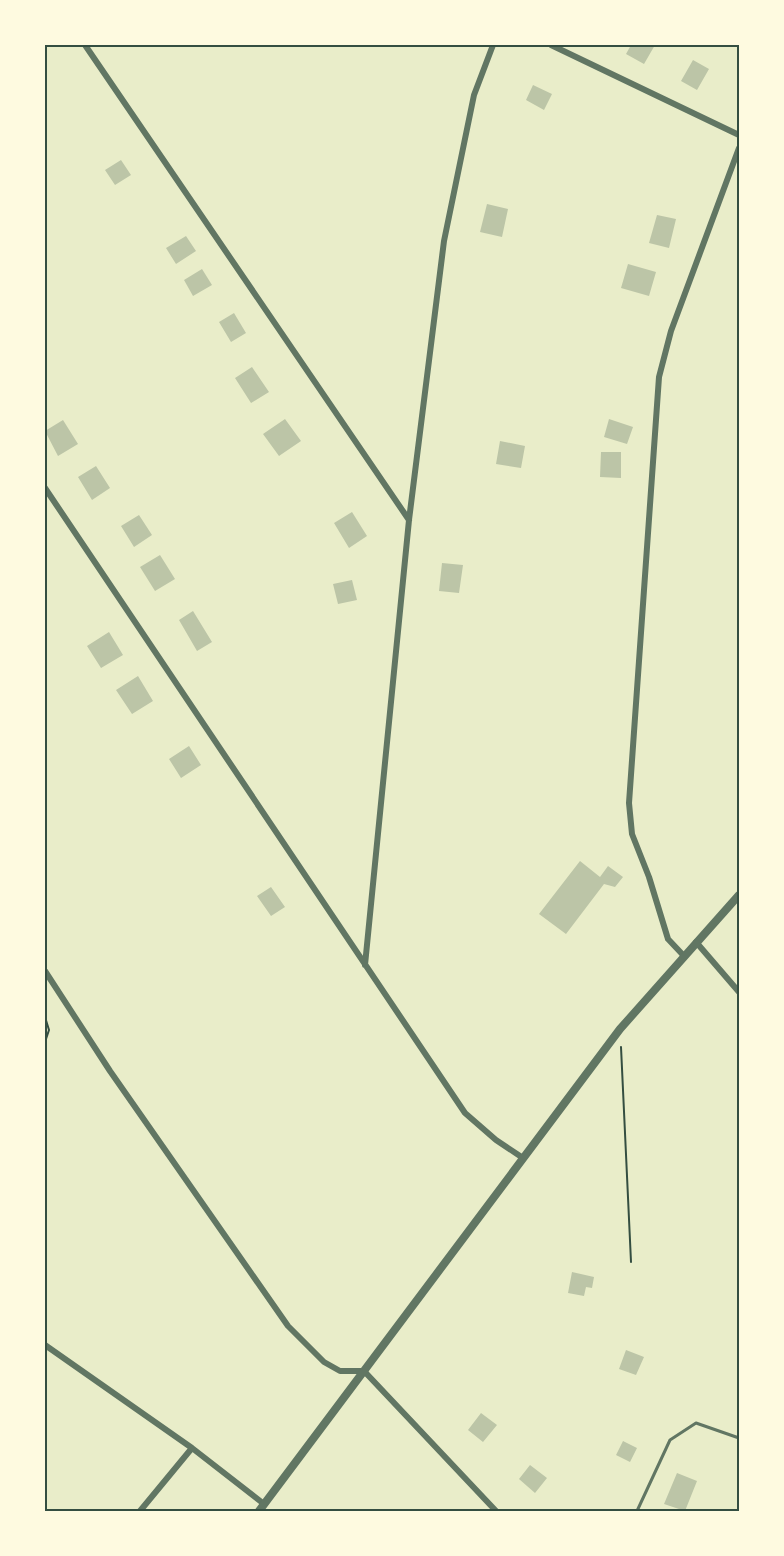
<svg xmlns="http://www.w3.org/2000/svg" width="784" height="1556" font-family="Inter,sans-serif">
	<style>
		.building { fill: #bcc5a7 }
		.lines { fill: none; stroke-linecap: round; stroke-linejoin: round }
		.path { stroke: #344e41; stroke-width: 2 }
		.service { stroke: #617663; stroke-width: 3 }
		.minor { stroke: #617663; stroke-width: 6 }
		.tertiary { stroke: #617663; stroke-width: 8 }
		.neatline { fill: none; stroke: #344e41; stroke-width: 2 }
	</style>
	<rect width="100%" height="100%" fill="#e9edc9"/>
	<path class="building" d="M631 45H655L644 64 626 54Z
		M693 60 709 69 697 90 681 81Z
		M533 85 552 94 544 110 526 100Z
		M121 160 131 175 115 185 105 170Z
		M487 204 508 209 502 237 480 232Z
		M657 215 676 219 669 248 649 243Z
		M186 236 196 251 176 264 166 248Z
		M628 264 656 272 649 296 621 288Z
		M202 269 212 285 193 296 184 280Z
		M234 313 246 333 231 342 219 322Z
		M252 367 269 392 251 403 235 378Z
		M285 419 301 441 279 456 263 434Z
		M609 419 633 427 627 444 604 437Z
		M63 420 78 444 58 456 45 431Z
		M500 441 525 446 521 468 496 464Z
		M601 452H621V478L600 477Z
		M96 466 110 488 92 500 78 477Z
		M352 512 367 536 349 548 334 523Z
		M139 515 152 535 134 547 121 526Z
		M160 555 175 579 155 591 140 567Z
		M442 563 463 565 459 593 439 591Z
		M352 580 357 600 338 604 333 584Z
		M193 611 212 642 197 651 179 620Z
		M109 632 123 655 101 668 87 646Z
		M138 676 153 701 132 714 116 690Z
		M189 746 201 765 181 778 169 759Z
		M580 861 600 877 608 866 623 877 615 887 604 884 566 934 539 914Z
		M271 887 285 907 271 916 257 896Z
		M572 1272 594 1277 592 1288 586 1287 584 1296 568 1293Z
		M626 1350 644 1357 636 1375 619 1369Z
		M481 1413 497 1425 483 1442 468 1430Z
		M623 1441 637 1448 630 1462 616 1455Z
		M530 1465 547 1478 535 1493 519 1479Z
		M677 1473 697 1481 685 1511 664 1504Z"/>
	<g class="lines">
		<path class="path" d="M45 1017 49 1030 45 1042
			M621 1047 631 1262"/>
		<path class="service" d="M637 1511 670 1440 696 1423 739 1438"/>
		<path class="minor" d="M85 45 409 520
			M551 45 739 135
			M45 488 465 1113 496 1140 523 1158
			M696 942 739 992
			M684 956 668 939 649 877 632 834 629 803 659 377 671 331 739 148
			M365 965 409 520 444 241 474 95 493 45
			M45 971 110 1071 288 1326 324 1362 340 1371H364L496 1511
			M45 1345 192 1448 264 1504
			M140 1511 192 1448"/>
		<path class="tertiary" d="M259 1511 620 1029 739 895"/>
	</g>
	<rect width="784" height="1556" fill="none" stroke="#fefae0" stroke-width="93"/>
	<rect x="46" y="46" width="692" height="1464" class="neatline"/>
</svg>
